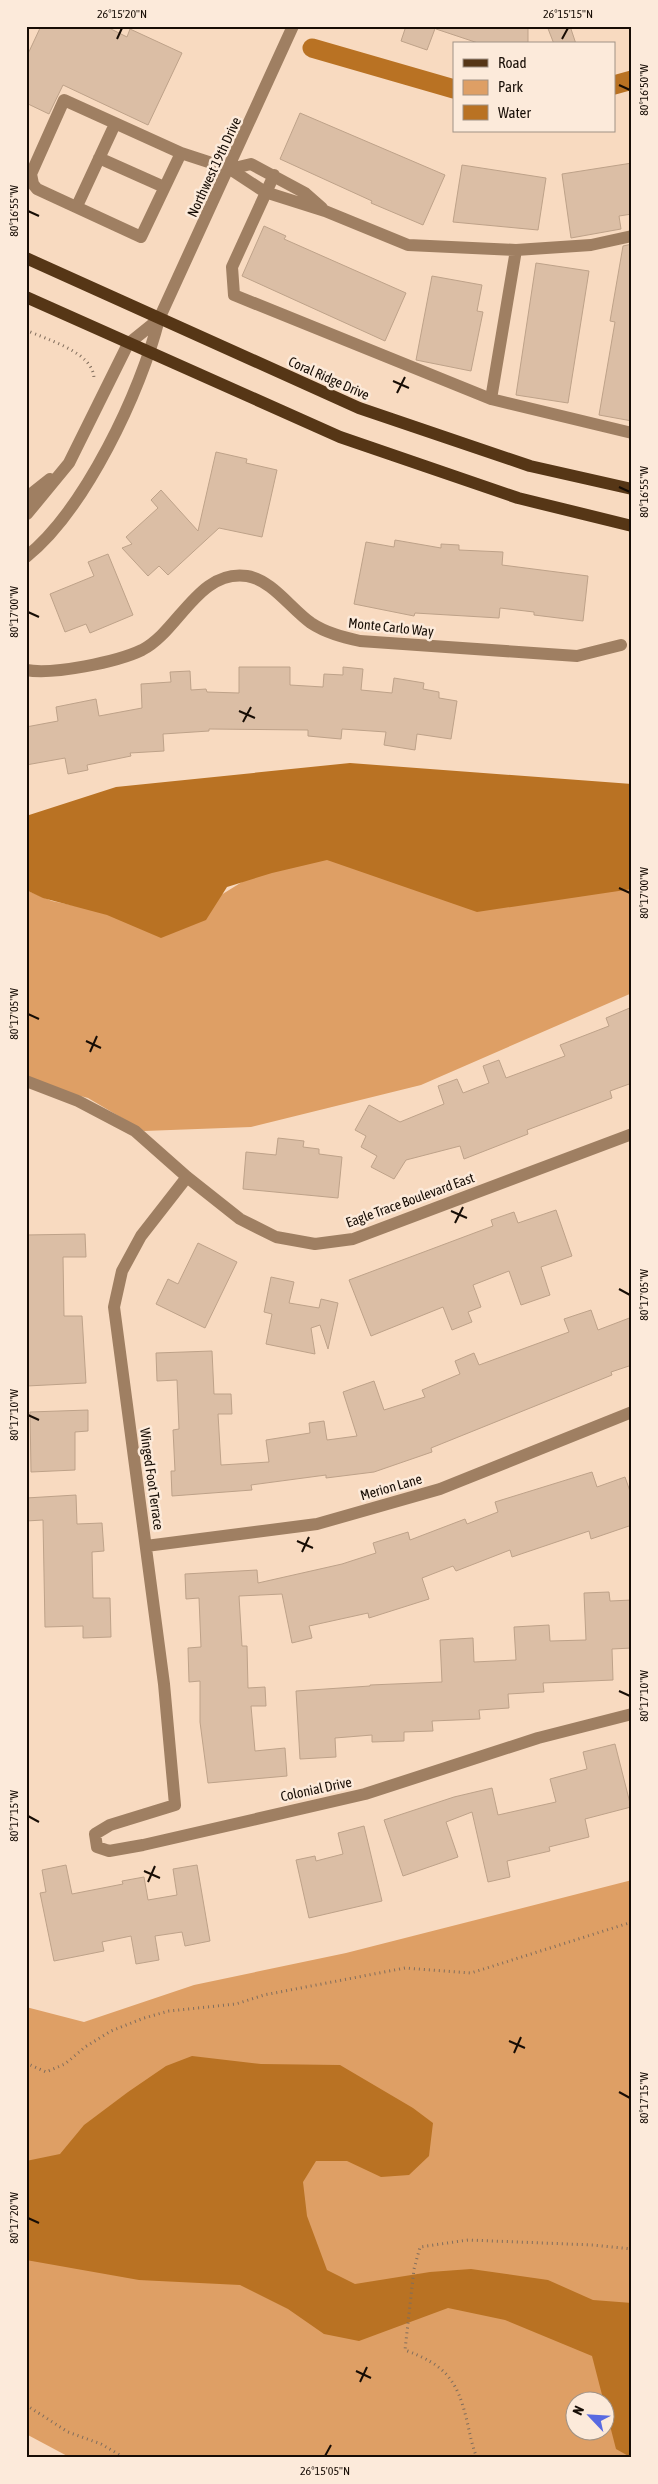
<svg xmlns="http://www.w3.org/2000/svg" width="658" height="2484" font-family="'Asap Condensed',sans-serif">
	<style>
		.green { fill: #de9f65; fill-rule: evenodd }
		.water { fill: #b97223 }
		.lines { fill: none; stroke-linecap: round; stroke-linejoin: round }
		.canal { stroke: #b97223; stroke-width: 19 }
		.building { fill: #dbbea5; stroke: #bea289 }
		.path { stroke: #806d5c; stroke-width: 3; stroke-dasharray: 1 4; stroke-linecap: butt }
		.minor { stroke: #9f7f62; stroke-width: 12 }
		.major { stroke: #563616; stroke-width: 12 }
		.ticks { fill: none; stroke: #170d05; stroke-width: 2 }
		.labels { text-anchor: middle; dominant-baseline: central; stroke-width: 5; stroke-linejoin: round; paint-order: stroke }
		.street-label { font-size: 14px; fill: #170d05; stroke: #fceada }
		.neatline { fill: none; stroke: #170d05; stroke-width: 2 }
		.ticks-label { font-size: 12px; text-anchor: middle; fill: #170d05 }
	</style>
	<rect width="100%" height="100%" fill="#f8dac0"/>
	<path class="green" d="M632 815V993L421 1085 251 1127 144 1131 88 1098 26 1081V890L52 901 114 914 160 933 337 823Z
		M632 1880V2458H71L26 2434V2007L84 2022 194 1985 346 1953ZM576 2402H606V2432H576Z"/>
	<path class="water" d="M350 763 632 784V889L477 912 327 860 272 873 227 887 206 920 161 938 107 915 43 898 26 890V816L116 787Z
		M192 2056 261 2064 340 2065 413 2108 433 2123 429 2156 409 2175 381 2177 347 2161H316L303 2182 307 2216 327 2270 355 2284 430 2272 471 2269 548 2280 593 2300 632 2303V2458L616 2449 592 2356 505 2320 448 2308 359 2341 324 2334 288 2309 240 2285 139 2280 26 2260V2161L60 2154 84 2125 128 2092 166 2066Z"/>
	<g class="lines">
		<path class="canal" d="M312 48 454 89
			M614 85 632 80"/>
	</g>
	<path class="building" d="M41 26H105L127 37 130 29 182 53 148 125 63 85 49 114 26 103V58Z
		M406 26H436L427 50 401 41Z
		M437 26H528V44H481L436 29Z
		M547 26H570L576 44H554Z
		M300 113 445 175 423 225 371 203 372 201 280 159Z
		M632 163V214L619 216 621 229 571 238 562 174Z
		M462 165 546 178 538 230 453 222Z
		M264 226 286 236 284 239 406 293 385 341 242 276Z
		M632 244V421L599 415 615 322 610 321 623 246Z
		M536 263 589 271 568 403 516 395Z
		M432 276 482 285 477 311 483 312 471 371 416 360Z
		M216 452 247 459 246 463 277 470 262 537 219 528 168 575 159 566 148 576 122 548 132 544 126 537 158 508 151 500 161 490 198 531Z
		M395 540 441 548V544L459 545V550L503 552 502 565 588 576 583 621 534 615V612L500 608 499 618 415 613 414 616 354 604 366 542 394 547Z
		M108 554 133 615 90 633 86 624 65 632 50 594 94 576 88 562Z
		M239 667H290V685L323 687 324 674 343 675V667L363 669 361 690 392 693 394 678 424 683 423 689 439 692V698L457 701 451 739 417 734 415 750 384 745 386 732 342 729 341 739 308 736V730L209 729V731L163 734 164 751 130 753 131 756 87 765 88 770 68 774 65 758 26 765V727L58 721 56 707 96 699 99 716 142 708 141 684 171 682 170 672 190 671 191 690 206 689 207 692 239 693Z
		M632 1007V1083L610 1091 612 1098 527 1130 528 1134 464 1159 460 1146 406 1160 394 1179 371 1167 377 1156 361 1147 366 1136 355 1130 369 1105 400 1122 444 1104 438 1086 457 1079 463 1093 489 1083 483 1066 499 1060 506 1078 565 1056 560 1045 609 1026 606 1018Z
		M278 1138 304 1141 303 1147 319 1149V1154L342 1157 338 1198 243 1189 246 1152 276 1155Z
		M556 1210 572 1256 541 1267 550 1295 521 1305 509 1271 473 1285 481 1307 468 1312 472 1322 452 1330 443 1307 371 1336 349 1280 493 1226 491 1220 514 1212 518 1223Z
		M85 1234 86 1257H63L64 1316H82L86 1383 27 1386 26 1235Z
		M198 1243 237 1262 205 1328 156 1304 168 1279 178 1284Z
		M271 1277 294 1282 289 1303 319 1308 321 1299 338 1303 328 1349 320 1325 311 1328 315 1354 266 1344 272 1314 264 1312Z
		M591 1310 598 1330 632 1317V1365L611 1372 612 1375 431 1448 432 1452 374 1472 326 1478V1475L251 1485 252 1490 172 1496 171 1471H175L173 1430 179 1429 177 1380 157 1381 156 1353 212 1351 214 1394H231L232 1414H218L221 1465 269 1462 266 1440 310 1433 309 1423 324 1421 327 1440 357 1436 343 1392 374 1381 384 1410 425 1397 422 1390 460 1374 455 1361 474 1353 479 1365 569 1332 564 1319Z
		M88 1410V1431L75 1432V1470L31 1472 30 1412Z
		M592 1472 597 1487 625 1477 632 1497V1525L591 1539 589 1531 512 1557 510 1550 456 1571 453 1566 422 1578 429 1599 369 1618 368 1613 309 1626 312 1638 292 1643 282 1594 239 1596 242 1646H247L248 1688 265 1687 266 1706H251L255 1751 285 1748 287 1776 208 1783 200 1722V1681L189 1682 188 1648 201 1647 199 1598 186 1599 185 1574 257 1570 258 1583 342 1564 376 1553 373 1543 408 1532 410 1540 465 1519 467 1524 498 1512 495 1502Z
		M76 1495 77 1524 102 1523 104 1551 92 1552 93 1598H110L111 1637 83 1638V1626L45 1627 43 1520 26 1521V1498Z
		M609 1592 610 1601 632 1600V1648L612 1649 613 1680 543 1683 544 1692 508 1694 509 1708 479 1710 480 1719 432 1721 433 1731 404 1732V1741L372 1742V1735L335 1738 336 1757 300 1759 296 1691 370 1686V1685L442 1682 440 1640 473 1638 474 1662 516 1660 514 1627 549 1625 550 1641 586 1640 584 1593Z
		M615 1744 631 1807 585 1819 589 1837 549 1847 550 1851 507 1861 510 1877 488 1882 472 1812 446 1822 458 1857 403 1876 384 1820 454 1797 492 1788 498 1815 556 1802 550 1779 587 1769 583 1752Z
		M364 1826 382 1901 309 1918 296 1860 315 1856 316 1861 343 1854 338 1833Z
		M66 1865 72 1894 123 1884 122 1881 144 1877 148 1900 177 1895 173 1869 197 1865 210 1941 185 1946 182 1932 155 1936 159 1960 136 1964 131 1936 102 1942 104 1951 54 1961 40 1893 46 1892 42 1870Z"/>
	<g class="lines">
		<path class="path" d="M26 330C47 340 94 352 94 379
			M26 2063 46 2072 65 2064 85 2047 111 2031 144 2018 169 2011 236 2004 264 1995 405 1968 471 1973 632 1922
			M26 2405 68 2432 101 2444 125 2458
			M477 2458C472 2446 470 2434 467 2421 457 2379 445 2365 405 2350L414 2269 420 2247 468 2240 593 2245 632 2249"/>
		<path class="minor" d="M181 153 141 237 37 189 33 184 31 174 64 100 181 153 230 169 265 192 325 211 408 245 516 250 591 245 632 236
			M99 158 164 187
			M230 169 251 164 305 193 322 208
			M274 175 232 267 234 295 491 399 632 433
			M77 206 115 124
			M491 399 516 250
			M26 498 50 479
			M27 514 69 463 128 344 159 319
			M26 557C85 510 141 391 159 319L293 26
			M26 670C53 675 117 662 142 650 179 631 198 569 247 576 272 580 291 609 311 623 326 633 343 637 360 641L577 656 621 645
			M26 1081 78 1101 135 1131 187 1177 240 1219 276 1237 315 1244 353 1239 632 1134
			M187 1177 141 1236 122 1271 114 1307 164 1684 175 1805 110 1825 95 1834 97 1847 109 1851 143 1845 365 1794 538 1738 632 1714
			M146 1546 317 1524 440 1489 632 1412"/>
		<path class="major" d="M26 258 359 408 530 466 632 489
			M26 297 340 437 518 498 632 526"/>
	</g>
	<path class="ticks" d="M117 39 122 28M562 39 568 28M619 85 630 90M28 211 39 216M393 381 409 388M397 393 405 377M619 487 630 492M28 612 39 617M239 711 255 718M243 722 251 707M619 888 630 893M28 1014 39 1019M86 1041 101 1048M90 1052 97 1036M451 1211 467 1218M455 1223 463 1207M619 1289 630 1295M28 1415 39 1420M297 1541 313 1548M302 1552 309 1537M619 1691 630 1696M28 1816 39 1822M144 1871 160 1878M148 1882 155 1866M509 2041 525 2048M514 2053 521 2037M619 2092 630 2098M28 2218 39 2223M356 2371 371 2378M360 2382 367 2367M325 2456 331 2445"/>
	<g class="labels">
		<g class="street-label">
			<text transform="translate(214 167) rotate(-65)">Northwest 19th Drive</text>
			<text transform="translate(329 378) rotate(24)">Coral Ridge Drive</text>
			<text transform="translate(391 627) rotate(6)">Monte Carlo Way</text>
			<text transform="translate(410 1200) rotate(-20)">Eagle Trace Boulevard East</text>
			<text transform="translate(152 1479) rotate(82)">Winged Foot Terrace</text>
			<text transform="translate(391 1487) rotate(-16)">Merion Lane</text>
			<text transform="translate(316 1789) rotate(-12)">Colonial Drive</text>
		</g>
	</g>
	<rect width="658" height="2484" fill="none" stroke="#fceada" stroke-width="55"/>
	<rect x="453" y="42" width="162" height="90" fill="#fceada" stroke="#a09285"/>
	<rect x="463" y="59" width="25" height="8" fill="#563616" stroke="#a09285"/>
	<text x="498" y="68" font-size="15" fill="#170d05">Road</text>
	<rect x="463" y="80" width="25" height="15" fill="#de9f65" stroke="#a09285"/>
	<text x="498" y="92" font-size="15" fill="#170d05">Park</text>
	<rect x="463" y="105" width="25" height="15" fill="#b97223" stroke="#a09285"/>
	<text x="498" y="118" font-size="15" fill="#170d05">Water</text>
	<g transform="translate(590 2416) rotate(295)"><circle r="24" fill="#fceada" stroke="#a09285"/>
	<path d="M0-4L9 19L0 12L-9 19Z" fill="#596ae1"/>
	<text y="-8" font-size="14" font-weight="bold" text-anchor="middle" fill="#170d05">N</text>
	</g>
	<rect x="28" y="28" width="602" height="2428" class="neatline"/>
	<g class="ticks-label">
		<text x="122" y="18">26°15'20"N</text>
		<text x="568" y="18">26°15'15"N</text>
		<text transform="translate(644 90) rotate(-90)" y="4">80°16'50"W</text>
		<text transform="translate(14 211) rotate(-90)" y="4">80°16'55"W</text>
		<text transform="translate(644 492) rotate(-90)" y="4">80°16'55"W</text>
		<text transform="translate(14 612) rotate(-90)" y="4">80°17'00"W</text>
		<text transform="translate(644 893) rotate(-90)" y="4">80°17'00"W</text>
		<text transform="translate(14 1014) rotate(-90)" y="4">80°17'05"W</text>
		<text transform="translate(644 1295) rotate(-90)" y="4">80°17'05"W</text>
		<text transform="translate(14 1415) rotate(-90)" y="4">80°17'10"W</text>
		<text transform="translate(644 1696) rotate(-90)" y="4">80°17'10"W</text>
		<text transform="translate(14 1816) rotate(-90)" y="4">80°17'15"W</text>
		<text transform="translate(644 2098) rotate(-90)" y="4">80°17'15"W</text>
		<text transform="translate(14 2218) rotate(-90)" y="4">80°17'20"W</text>
		<text x="325" y="2475">26°15'05"N</text>
	</g>
</svg>
